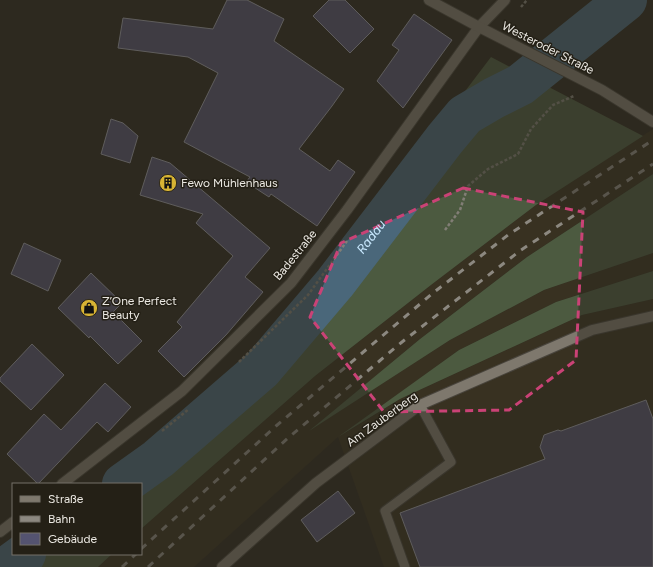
<svg xmlns="http://www.w3.org/2000/svg" width="653" height="567" font-family="Figtree,sans-serif">
	<style>
		.built { fill: #383121 }
		.forest { fill: #4c5a40 }
		.lines { fill: none; stroke-linecap: round; stroke-linejoin: round }
		.river { stroke: #4a677a; stroke-width: 42 }
		.building { fill: #545370; stroke: #9a9aa6 }
		.lane-casing { stroke: #49453d; stroke-width: 11 }
		.street-casing { stroke: #49453d; stroke-width: 12 }
		.secondary-casing { stroke: #49453d; stroke-width: 12 }
		.path { stroke: #827e76; stroke-width: 2.5; stroke-dasharray: 3 2; stroke-linecap: butt }
		.lane { stroke: #7e786d; stroke-width: 9 }
		.street { stroke: #7e786d; stroke-width: 10 }
		.secondary { stroke: #7e786d; stroke-width: 10 }
		.rail { stroke: #8c8880; stroke-width: 3; stroke-dasharray: 7 7; stroke-linecap: butt }
		.marked { fill: none; stroke: #ca4276; stroke-width: 3; stroke-dasharray: 8 5; stroke-linejoin: round }
		.labels { text-anchor: middle; dominant-baseline: central; stroke-width: 3; stroke-linejoin: round; paint-order: stroke }
		.street-label { font-size: 12px; fill: #ebe8e2; stroke: #242016 }
		.poi-label { font-size: 12px; fill: #ebe8e2; stroke: #242016; text-anchor: start }
		.water-label { font-size: 13px; font-style: italic; fill: #c7e7fd; stroke: #242016 }
	</style>
	<rect width="100%" height="100%" fill="#2e291f"/>
	<path class="built" d="M653 129V174L527 257 420 339 313 428 450 340 544 290 653 253V271L556 302 459 350 345 433 400 399 582 315 653 299V567H384L338 437 194 567H98L112 554H141V529L315 376 431 285 536 205Z"/>
	<path class="forest" d="M491 57 643 136 536 205 431 285 315 376 141 529V484H106L182 425 287 326Z
		M653 174V253L544 290 450 340 309 431 420 339 527 257Z
		M653 271V299L582 315 400 399 338 437 459 350 556 302Z
		M14 554H112L98 567H0V565Z"/>
	<g class="lines">
		<g class="river">
			<path id="s1" d="M123 484 158 459 262 369 335 283 445 139 465 115 494 98 520 85 626 0"/>
			<path d="M7 567 25 554"/>
		</g>
	</g>
	<path class="building" d="M227 0H247L284 19 274 41 344 89 332 106 299 149 330 171 338 160 355 172 317 226 271 194 269 197 246 182 250 177 184 142 218 73 188 57 118 48 123 18 213 29Z
		M329 0H345L374 29 350 53 313 16Z
		M414 14 452 40 403 108 377 81 399 50 392 45Z
		M111 119 123 123 138 136 130 163 101 154Z
		M152 157 170 163 270 248 245 277 263 292 226 335 184 377 158 351 182 327 177 322 233 256 196 223 203 214 140 195Z
		M24 243 61 260 48 291 11 274Z
		M91 273 122 303 113 312 142 341 118 364 90 336 89 338 58 308Z
		M32 344 64 375 31 410 0 381V378Z
		M105 383 131 407 108 432 97 422 38 484 7 454 44 414 61 430Z
		M646 400 653 419V567H420L400 513 545 459 540 447 544 435 558 430 561 431Z
		M338 491 355 513 317 542 301 520Z"/>
	<g class="lines">
		<defs>
			<path id="lane" d="M405 567 385 511 451 462 420 405"/>
			<path id="street" d="M62 484 182 391 291 283 347 210 479 27 505 0
				M0 532 13 522
				M222 567 316 483 420 405 592 330 653 316"/>
			<path id="secondary" d="M429 0 479 27 602 90 653 122"/>
		</defs>
		<use href="#lane" class="lane-casing"/>
		<use href="#street" class="street-casing"/>
		<use href="#secondary" class="secondary-casing"/>
		<path class="path" d="M521 7 527 0
			M445 230 460 210 468 186 488 169 518 154 531 129 553 105 574 96
			M239 362 308 295 347 241
			M162 431 189 409"/>
		<use href="#lane" class="lane"/>
		<use href="#street" class="street"/>
		<use href="#secondary" class="secondary"/>
		<path class="rail" d="M141 549 276 426 433 293 508 235 653 140
			M122 567 136 554
			M148 567 288 438 402 342 521 250 653 164"/>
	</g>
	<path d="M0 0H653V567H0ZM463 188 583 212 576 360 509 410 384 412 310 317 341 243Z" fill="#2e291f" fill-opacity=".55" fill-rule="evenodd"/>
	<path class="marked" d="M463 188 583 212 576 360 509 410 384 412 310 317 341 243Z"/>
	<defs>
		<symbol id="building-disc" viewBox="-11 -11 22 22"><circle r="9.5" fill="#d8b434" stroke="#242016"/><path d="M-4-6H4V6H1V3H-1V6H-4ZM-2.5-4.3h1.7v1.8h-1.7ZM.8-4.3h1.7v1.8H.8ZM-2.5-1h1.7V.8h-1.7ZM.8-1h1.7V.8H.8Z" fill="#111"/></symbol>
		<symbol id="shop-disc" viewBox="-11 -11 22 22"><circle r="9.5" fill="#d8b434" stroke="#242016"/><path d="M-5-2.5h2.3a2.7 3.5 0 0 1 5.4 0H5L5.5 6h-11ZM-1.5-2.5h3a1.5 2.3 0 0 0-3 0Z" fill="#111"/></symbol>
	</defs>
	<g fill-rule="evenodd">
		<use href="#building-disc" x="158" y="173" width="20" height="20"/>
		<use href="#shop-disc" x="79" y="298" width="20" height="20"/>
	</g>
	<g class="labels">
		<g class="street-label">
			<text transform="translate(548 48) rotate(27)">Westeroder Straße</text>
			<text transform="translate(295 255) rotate(-51)">Badestraße</text>
			<text transform="translate(382 419) rotate(-36)">Am Zauberberg</text>
		</g>
		<g class="poi-label">
			<text x="181" y="183">Fewo Mühlenhaus</text>
			<text x="102" y="301">Z’One Perfect<tspan x="102" dy="14">Beauty</tspan></text>
		</g>
		<g class="water-label">
			<text stroke="none"><textPath href="#s1" startOffset="352">Radau</textPath></text>
		</g>
	</g>
	<rect x="12" y="483" width="130" height="72" fill="#242016" stroke="#747068"/>
	<rect x="20" y="496" width="20" height="6" fill="#7e786d" stroke="#747068"/>
	<text x="48" y="503" font-size="12" fill="#ebe8e2">Straße</text>
	<rect x="20" y="516" width="20" height="6" fill="#8c8880" stroke="#747068"/>
	<text x="48" y="523" font-size="12" fill="#ebe8e2">Bahn</text>
	<rect x="20" y="533" width="20" height="12" fill="#545370" stroke="#747068"/>
	<text x="48" y="543" font-size="12" fill="#ebe8e2">Gebäude</text>
</svg>
